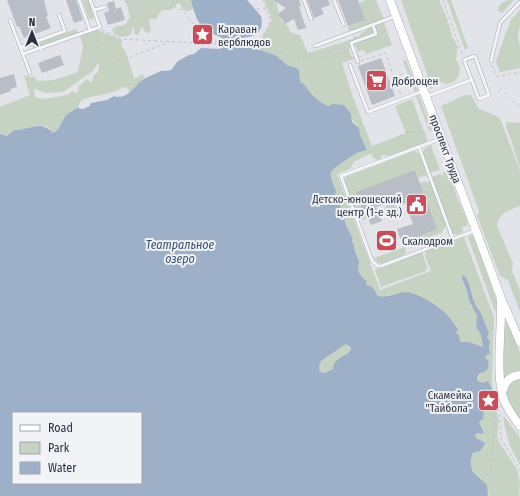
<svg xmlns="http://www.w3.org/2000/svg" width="520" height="496" font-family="'Fira Sans Condensed',sans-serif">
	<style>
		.green { fill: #c6d3c3; fill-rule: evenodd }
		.water { fill: #9eb0c8; fill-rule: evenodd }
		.building { fill: #b9bdc6 }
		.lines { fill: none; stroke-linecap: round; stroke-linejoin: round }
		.service-casing { stroke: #a7abb3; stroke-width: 4 }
		.secondary-casing { stroke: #a7abb3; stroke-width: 9 }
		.path { stroke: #bfc2c8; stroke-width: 1; stroke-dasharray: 3 3; stroke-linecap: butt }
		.service { stroke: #f4f5f8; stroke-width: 3 }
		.secondary { stroke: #fff; stroke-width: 8 }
		.labels { text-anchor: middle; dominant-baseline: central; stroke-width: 4; stroke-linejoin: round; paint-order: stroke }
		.poi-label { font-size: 11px; fill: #2a3140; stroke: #f1f3f7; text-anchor: start }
		.street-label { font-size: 11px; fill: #2a3140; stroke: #f1f3f7 }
		.water-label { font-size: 12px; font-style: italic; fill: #364e73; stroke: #f1f3f7 }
	</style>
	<rect width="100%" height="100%" fill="#e2e4e9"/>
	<path class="green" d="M82 0H88L94 15 93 19H89Z
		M124 0H191L194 9 188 11 183 10 180 4H177L171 10H163L160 12 156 19H151L149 21 151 29 149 33H147L141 27 139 34 137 35 135 34 134 28 133 27 131 34C126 38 119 37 114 34L112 30 115 27 125 25 130 17 127 5Z
		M264 0H276C279 10 277 21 288 26L290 32 300 35 308 53 353 39 354 36 359 37 361 33 366 31 370 27 372 28 374 34H376L372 24 349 33 348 26 365 20 359 3 366 0H376L384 19 383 20 392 45 342 63 354 100 372 146 406 133 395 106 412 99 427 140 426 142 392 156 382 155 379 160 373 158 371 154 365 156 354 162 350 169 337 174 380 290 431 271 425 256 426 250 464 237 494 317 492 382 494 402 491 407 497 412 499 421 497 436 500 444 517 469 520 482 519 496H488L489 495C487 490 485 484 481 480 473 469 467 469 473 453L478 452 485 444V443L476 438 475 435 477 433 482 434 484 430 479 422C484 416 483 412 484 405L490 402 492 388 487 382 483 383 478 380 480 373C489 370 486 372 489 363L485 357 488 355C489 349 492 342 487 337 488 325 481 316 476 307 474 303 474 298 473 295 471 288 466 281 463 274L462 280 467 291 469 300 478 316 476 325 478 331 481 334 483 347 460 342 456 333 457 327 439 308 412 293H399L380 297 366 285V280L363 278 358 270 356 251 353 244V239L349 233 343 212 341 211C340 205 338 202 336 196 335 195 336 192 336 190 334 185 330 178 331 173 332 167 350 157 355 154 359 152 363 151 367 150L360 135 359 130 357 125 352 120 351 114 342 105 328 106 313 98 300 81 299 70 294 67 287 65 277 56 261 50 248 47H231L228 42V39L251 41 259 43 272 20ZM355 45 358 52 364 50 366 55 360 57 359 55 352 57 349 50 351 47Z
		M401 0H439L447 18 452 36 458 47 456 59 460 68 458 77 455 81 447 84 437 81 435 82 433 88 431 89 428 85 427 74Z
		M447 0H451L468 48 465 50Z
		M509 0H514L502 13 497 11 501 3Z
		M520 10V26L518 34 520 47V68L500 72 496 62 505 35 511 20Z
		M76 29 78 33 35 48 32 47 33 45Z
		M98 30 122 40 121 45 127 55 134 78 135 79 142 74 145 78 129 93 128 88 122 87C113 96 86 95 80 102 79 103 79 106 79 108H77C73 111 67 113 64 118 60 124 60 130 53 133 51 132 50 130 49 128 41 121 23 131 14 130L7 136 0 134V107L30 95 24 76 29 75 30 78 32 76 38 81 54 80 78 72 83 46 80 36ZM98 63 99 64C99 71 99 72 93 76L92 82H90L87 79 79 86 78 91 76 93 72 91 68 95C58 96 45 101 35 97L34 89 46 93 63 92 93 71Z
		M406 60 432 130 429 131 403 61Z
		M465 95H471L478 108 499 117 501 121 520 171V206C509 211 499 212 497 226L513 263 512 271 520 291V312L508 280 500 276 477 216 479 211 441 106Z
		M506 122H510L520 123V168C517 160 510 133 506 128Z
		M431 145 440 170 430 173 423 153 425 148Z
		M414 151 418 153 420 155 427 175 418 178 415 170 364 212 368 218 363 220 359 219 344 181 346 177Z
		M445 171 448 172 451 176 456 195 467 220V226L462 227 463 232C459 235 455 235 451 232L432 177 440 174 444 177 443 174Z
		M425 181 426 183 430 181 446 226 441 233 411 243 409 238 417 237 437 229 420 183Z
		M384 211a7 7 0 1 1 14 0a7 7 0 1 1-14 0Z
		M473 234 496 299 497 305 495 312 468 237Z
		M405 247 406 252C402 258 385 266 378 263L374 258Z
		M420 253H422L427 267 426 271 381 287 375 270Z
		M506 316 520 353V373L504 380 503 355Z
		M346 344C357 351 343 357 336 360L333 369 324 373 320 372 319 367 321 361Z
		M520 378V421L506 397V392L511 381Z
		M504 416 520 438V465L509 444 503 419Z"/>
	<path class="water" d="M191 0H247L261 16C267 42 238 35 228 43V45L231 47H248L261 50 277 56 287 65 296 68 299 70 300 81 302 84V82C312 94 312 98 328 106L333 104 344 105 351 114 352 122 359 128 360 135 367 150C363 151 359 152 355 154 351 157 332 168 331 173 330 177 334 187 336 190 336 192 335 195 336 196 338 202 341 205 341 211L344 213C343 220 349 231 352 237 354 242 351 238 353 243 355 250 356 255 359 261 357 271 359 275 367 281L366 285C375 287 373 289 378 296 387 298 396 293 405 292 417 292 436 305 444 312 449 316 454 324 458 329L456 333 459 335 460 342H469L483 347 481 335 476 327 477 316 469 300 467 291 462 279 463 274C471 282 471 296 476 306 477 308 479 309 480 311 483 318 485 325 489 332L487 337 490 341 489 348 490 353 485 357 489 362C487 371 489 371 480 373L477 378 478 381 483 383 488 381 492 388 490 402 484 405 483 419 479 422 484 432 482 434 477 433 475 435 476 438 485 443V444L480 451 473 453C466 471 476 474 487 485L488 496H0V134L7 136 14 130C30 130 41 119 53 133 60 130 60 124 64 118 67 113 73 111 77 108L83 109 90 106V104L91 103 107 100 114 96C129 101 135 83 146 78 150 76 156 73 161 71 164 71 167 71 171 70L178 61 189 55 194 54 201 48 220 49C224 46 224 41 222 38 217 35 211 34 207 31 197 25 194 11 191 0ZM346 344C359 351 341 356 337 360 334 362 333 366 333 369L324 373 320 372 319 367 321 361ZM13 413H141V483H13Z"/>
	<path class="building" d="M7 0H44L48 16 46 17 51 28 24 38 19 26 17 27Z
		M66 0H76L83 20 74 23Z
		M273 0H299L301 6 299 7 306 28 298 30 294 19 285 24 278 14 286 8Z
		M307 0H328L330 5 321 8 324 14 314 18Z
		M338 0H358L365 20 348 26Z
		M114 1 116 9 121 7 125 20 108 25 104 13 109 11 107 3Z
		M60 55 64 65 42 73 38 63Z
		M381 58 395 96 372 105 358 66Z
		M14 74 17 87 10 89 11 91 0 95V78Z
		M415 170 437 229 417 237H413V236L401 241 397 229 413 224 405 203 399 206 397 199 376 207 382 221 371 225 365 211 363 212 356 192Z"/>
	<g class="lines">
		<defs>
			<path id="service" d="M79 0 90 30
				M304 0 311 19
				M334 0 344 25
				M94 10 105 7
				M10 20 30 73
				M315 46 396 16
				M21 47 65 31 59 15
				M23 54 100 27 90 0
				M475 56 489 95 479 99 464 60Z
				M491 61 500 23 520 2
				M358 62 351 43 376 34 373 25
				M350 65 368 112 423 91
				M428 96 471 80
				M440 139 341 176 372 261 378 266H381L474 231
				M419 147 453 239"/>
			<path id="secondary" d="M390 0 501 298 520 342
				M501 301C502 329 495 375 504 400 508 410 514 418 520 426
				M503 390C506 381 510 376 520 375"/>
		</defs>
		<use href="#service" class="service-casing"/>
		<use href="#secondary" class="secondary-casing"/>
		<path class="path" d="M153 0C166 10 164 4 176 8
			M172 0 176 8 183 11 195 26
			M443 0 463 56
			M257 9H266
			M102 30 121 39 255 46 300 57H330L349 51
			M200 31 219 43
			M97 33 98 54 107 66 170 42
			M256 45 262 37 271 20 263 0
			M361 61 385 53 401 95
			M492 65 497 77 520 72
			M394 77 405 73
			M500 88 520 108
			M405 132 428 133
			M401 134 407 147
			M500 408 496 403 500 416 501 439 520 470
			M517 431 520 436
			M490 485 496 398"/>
		<use href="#service" class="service"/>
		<use href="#secondary" class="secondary"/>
	</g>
	<defs>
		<symbol id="sight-square" viewBox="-11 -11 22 22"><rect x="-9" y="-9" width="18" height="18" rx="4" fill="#c84d59" stroke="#f1f3f7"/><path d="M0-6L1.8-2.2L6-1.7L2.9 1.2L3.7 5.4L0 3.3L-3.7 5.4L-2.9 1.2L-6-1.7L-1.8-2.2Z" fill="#fff"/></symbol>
		<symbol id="supermarket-square" viewBox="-11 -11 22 22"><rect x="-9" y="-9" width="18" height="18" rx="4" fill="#c84d59" stroke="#f1f3f7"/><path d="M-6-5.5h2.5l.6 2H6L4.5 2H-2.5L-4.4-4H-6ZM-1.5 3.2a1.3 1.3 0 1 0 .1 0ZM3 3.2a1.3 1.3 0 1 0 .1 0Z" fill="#fff"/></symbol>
		<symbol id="civic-square" viewBox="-11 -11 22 22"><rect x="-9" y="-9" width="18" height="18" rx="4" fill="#c84d59" stroke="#f1f3f7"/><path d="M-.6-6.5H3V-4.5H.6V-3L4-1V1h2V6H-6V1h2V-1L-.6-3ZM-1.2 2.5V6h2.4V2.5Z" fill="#fff"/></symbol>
		<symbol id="stadium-square" viewBox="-11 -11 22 22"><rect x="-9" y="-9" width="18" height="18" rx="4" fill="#c84d59" stroke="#f1f3f7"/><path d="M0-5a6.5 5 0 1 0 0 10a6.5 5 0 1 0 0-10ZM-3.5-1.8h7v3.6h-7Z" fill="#fff"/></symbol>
	</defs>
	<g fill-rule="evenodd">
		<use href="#sight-square" x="190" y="22" width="25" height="25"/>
		<use href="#supermarket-square" x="364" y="68" width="25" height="25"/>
		<use href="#civic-square" x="404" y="192" width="25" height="25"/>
		<use href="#stadium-square" x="374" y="228" width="25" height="25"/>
		<use href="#sight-square" x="476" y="388" width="25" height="25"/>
	</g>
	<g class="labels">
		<g class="poi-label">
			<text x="218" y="29">Караван<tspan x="218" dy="13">верблюдов</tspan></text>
			<text x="392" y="81">Доброцен</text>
			<text x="402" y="199" text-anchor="end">Детско-юношеский<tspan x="402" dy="13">центр (1-е зд.)</tspan></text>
			<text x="402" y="241">Скалодром</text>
			<text x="472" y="395" text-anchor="end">Скамейка<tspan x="472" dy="13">"Тайбола"</tspan></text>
		</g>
		<g class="street-label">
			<text transform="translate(445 149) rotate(70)">проспект Труда</text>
		</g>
		<g class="water-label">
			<text x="180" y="245">Театральное<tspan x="180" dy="14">озеро</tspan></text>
		</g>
	</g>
	<rect x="12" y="412" width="130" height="72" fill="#f1f3f7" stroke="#a1a5ae"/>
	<rect x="20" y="425" width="20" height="6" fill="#ffffff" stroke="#a1a5ae"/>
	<text x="48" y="432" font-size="12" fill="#2a3140">Road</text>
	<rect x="20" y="442" width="20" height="12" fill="#c6d3c3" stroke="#a1a5ae"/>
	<text x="48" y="452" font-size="12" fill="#2a3140">Park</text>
	<rect x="20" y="462" width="20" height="12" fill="#9eb0c8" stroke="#a1a5ae"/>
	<text x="48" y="472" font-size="12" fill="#2a3140">Water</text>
	<g transform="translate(32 32)" stroke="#f1f3f7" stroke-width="3" paint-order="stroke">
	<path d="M0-3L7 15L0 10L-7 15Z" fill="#2a3140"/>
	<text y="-6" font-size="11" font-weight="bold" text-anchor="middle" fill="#2a3140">N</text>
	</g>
</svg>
